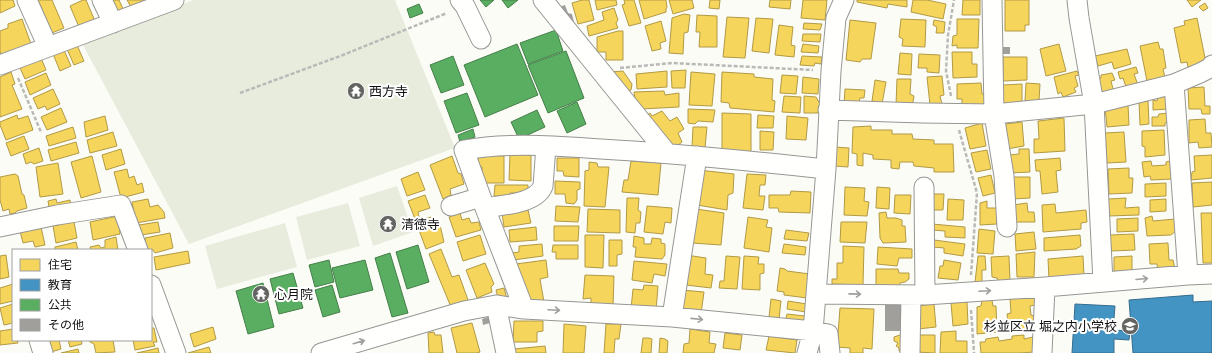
<svg xmlns="http://www.w3.org/2000/svg" width="1212" height="353" font-family="'Times New Roman','Noto Sans JP',serif">
	<style>
		.cemetery { fill: #e7ecdd }
		.homes { fill: #f6d55c; stroke: #b19a45 }
		.schools { fill: #4393c3; stroke: #346c8d }
		.public { fill: #5aae61; stroke: #447f49 }
		.building { fill: #a09f9c }
		.lines { fill: none; stroke-linecap: round; stroke-linejoin: round }
		.minor-casing { stroke: #969694; stroke-width: 21 }
		.path { stroke: #b9b9b8; stroke-width: 2.5; stroke-dasharray: 4 2; stroke-linecap: butt }
		.minor { stroke: #fffffe; stroke-width: 19 }
		.oneway { stroke: #9f9f9f }
		.labels { text-anchor: middle; dominant-baseline: central; stroke-width: 4; stroke-linejoin: round; paint-order: stroke }
		.poi-label { font-size: 13px; fill: #101010; stroke: #fff; text-anchor: start }
	</style>
	<rect width="100%" height="100%" fill="#fcfcf7"/>
	<path class="cemetery" d="M193 0H395L455 148 189 244 83 45Z
		M397 186 413 232 373 246 359 198Z
		M348 203 360 246 307 260 296 217Z
		M285 223 297 267 217 289 205 246Z"/>
	<path class="homes" d="M0 0H13L15 6 0 13Z
		M38 0H52L64 28 52 33Z
		M83 0H86L95 21 79 27 70 6Z
		M109 0H119L125 13 116 16Z
		M127 0H151L132 9Z
		M582 0H589L594 20 578 24 572 3Z
		M595 0H616L617 5 597 10Z
		M624 0H634L641 23 629 26 622 5 625 4Z
		M639 0H666L667 7 666 9V12L644 19Z
		M669 0H692L694 8 673 14Z
		M710 0H720L719 9 709 8Z
		M770 0H791L790 9 769 7Z
		M803 0H827L825 20 801 18Z
		M857 0H907V7L888 4 887 8 857 2Z
		M913 0H927L946 4 943 19 911 12Z
		M963 0H980V15H962Z
		M1005 0H1029V25H1025V31H1005Z
		M1187 0H1201L1192 7Z
		M1205 3 1208 8 1203 11 1199 7Z
		M614 8 618 20 616 23 618 28 589 36 587 26 604 20 602 12Z
		M684 14 690 15 688 32 684 33 683 54 669 53 672 18Z
		M697 15 717 16V47H699L700 32H696Z
		M727 17 749 18 745 58 723 57Z
		M756 18 773 19 769 53 752 51Z
		M1197 18 1206 63 1188 67 1187 62 1181 63 1174 28 1185 25 1184 21Z
		M22 19 31 44 1 55 0 51V31L8 28V24Z
		M901 19 926 20 925 47 902 46 903 39 899 37Z
		M957 19H979L978 48H957V45L952 46 953 36 957 35Z
		M850 20 876 23 871 59H862L860 62 846 60Z
		M934 20 945 22 944 33H936L937 27 933 25Z
		M661 21 666 41 660 43 661 49 652 51 645 26Z
		M804 23 822 24 820 30 803 29Z
		M779 25 793 27 791 45 795 46 794 57 775 55Z
		M618 31H623V60H606V52H597V37Z
		M803 34H821L820 42 802 41Z
		M1158 42 1160 49H1163L1166 68 1163 69 1165 77 1147 81 1140 46Z
		M803 44 819 46 818 53 801 52Z
		M1059 44 1066 71 1046 76 1040 49Z
		M77 45 84 61 74 65 67 49Z
		M1127 49 1131 64 1114 69 1112 62 1098 66 1095 56Z
		M64 50 71 66 60 71 53 54Z
		M952 52H972V64H977V77L953 78Z
		M900 53 912 54 911 75 898 74Z
		M919 54 940 55 939 73 927 72V68H918Z
		M802 56 822 57 821 64 815 63 814 66 800 65Z
		M1003 57H1027V80L1003 81Z
		M41 58 46 70 25 79 20 68Z
		M1136 67 1138 73 1134 74 1138 85 1126 87 1123 78 1120 79 1118 72Z
		M686 70 685 88H672L671 71Z
		M623 71 632 84 631 90 623 92 610 72Z
		M667 71V87L637 89 636 74Z
		M1077 71 1079 75 1075 76 1078 86 1074 88 1076 92 1063 97 1061 92 1058 94 1054 77Z
		M11 72 15 84 12 85 22 109 0 117V77Z
		M691 72 715 74 712 106 689 105Z
		M722 72 754 74V77L773 79 772 100 775 101 774 112 730 108 729 103 721 102Z
		M46 73 51 85 30 95 25 82Z
		M1112 73 1115 80 1111 81 1114 93 1104 96 1103 91 1100 92 1098 79 1101 78V75Z
		M782 75 798 76 796 94 780 93Z
		M942 76 944 95 940 96 942 104 930 105 927 77Z
		M803 77 819 79 818 94 802 93Z
		M897 79H911L910 94 914 96 912 107 896 105Z
		M875 80 886 82 882 104 872 101Z
		M981 83 982 94H986V103L983 107H962V99H957V84Z
		M1026 83 1040 84 1039 101H1025Z
		M1022 84V106H1003V85Z
		M1204 87 1205 106H1210V114H1202L1201 109H1189L1188 88Z
		M53 89 60 104 47 110 45 106 38 109 33 98Z
		M845 89 865 90 864 98H860L858 105H844Z
		M664 91 665 95 679 93V107L641 109V105H636L634 92Z
		M784 96 801 97 800 113 782 112Z
		M804 96 816 97 820 104 818 113H804Z
		M1170 96 1168 109 1153 110V100L1157 101 1158 97Z
		M1148 101 1149 124 1140 125 1139 102Z
		M1128 105 1129 125 1107 127 1105 107Z
		M61 108 67 122 47 130 41 117Z
		M688 109 715 110 713 122 698 121 695 124 688 123Z
		M662 111 670 121 677 117 684 129 678 133 682 142 672 150 645 116 650 113 652 116Z
		M722 113 751 114V157L722 154Z
		M1169 113V121L1165 123V126H1152V117H1158L1159 114Z
		M17 115 18 119 28 116 33 130 6 140 0 125V122Z
		M758 115 774 116 773 128H757Z
		M105 116 108 130 86 137 84 122Z
		M787 116 808 118 806 140 786 139Z
		M1064 118 1065 151 1034 153V139H1039L1038 121Z
		M1205 119 1206 133H1211L1212 147 1199 148 1198 142 1189 143V120Z
		M1022 122 1024 146 1007 149 1005 124Z
		M982 123 986 146 970 149 965 128Z
		M871 126V130H892V134H912L913 139 934 140V144H953L954 172H934V168L914 166 913 162H900L899 169 891 168V160L873 159V155L863 153V166L857 165V154L852 153 853 127Z
		M73 127 76 138 49 146 46 136Z
		M693 127H707L705 148 692 147Z
		M1164 130 1165 155 1145 157V147L1142 146V131Z
		M760 131 774 132 773 150H760Z
		M113 132 117 146 90 153 87 140Z
		M1124 132 1126 162 1107 163 1105 133Z
		M24 136 29 149 11 156 6 143Z
		M76 142 79 153 51 161 48 150Z
		M835 147 849 148 848 167 834 166Z
		M39 148 43 161 34 164 31 162 26 164 23 154Z
		M121 149 125 164 106 170 102 155Z
		M1019 149H1029L1030 172 1010 173 1009 155 1019 154Z
		M987 150 991 169 976 172 971 153Z
		M510 154 531 155V181L509 180Z
		M478 155 504 156V183H482V167L478 166Z
		M1212 155V178L1191 180 1192 172 1195 171 1194 156Z
		M92 156 101 192 81 198 71 162Z
		M452 156 458 173 461 174 464 184 450 189 451 195 443 199 430 165Z
		M557 158H579V177L564 176 563 171H557Z
		M1060 158 1061 170 1056 171 1058 192 1042 194 1040 171H1036L1035 160Z
		M631 161 661 163 658 195 622 192 624 180H628Z
		M1151 161 1152 166 1166 165V162L1170 161 1172 179 1151 180 1150 176 1144 177 1142 162Z
		M589 162 597 163 598 167H609L605 207 584 206 585 171 589 170Z
		M58 163 63 194 40 197 36 167Z
		M1129 168V178H1133L1132 193 1109 194 1108 169Z
		M127 169 129 178 134 176 137 185 142 183 144 192 121 198 114 172Z
		M699 170 734 174 733 193 728 195 727 210 697 205Z
		M418 172 425 190 407 196 401 179Z
		M15 174 18 176 22 194 24 195 27 208 17 211 15 213 10 214 9 209 3 211 0 200V177Z
		M747 174 766 175 765 185H760L759 196H765L763 210 743 208Z
		M991 175 995 193 983 196 978 178Z
		M1011 177H1030V198L1012 199Z
		M555 181 580 182V189L577 190V200L574 204 566 203 565 194H555Z
		M1212 182V205L1193 207 1192 183Z
		M1166 183V196L1145 197V184Z
		M495 185H528V193H510L508 196H494Z
		M845 187 865 188 864 201 869 202 867 216 844 215Z
		M877 187 890 188 889 209 876 208Z
		M791 191 811 192 810 213 779 212 778 208H769V195H790Z
		M932 194H944L943 210H931Z
		M425 195 430 208 418 212 419 217 415 219 408 201Z
		M895 195H911L910 214 894 213Z
		M627 198H639L638 210 641 212 640 223H636L635 233 626 232Z
		M1126 198 1125 208 1139 207V215L1108 216V199Z
		M56 199 57 203 70 200 71 209 50 213 48 201Z
		M148 199 150 207 158 205 164 212 165 218 136 223 132 202Z
		M948 199 964 200 963 220H947Z
		M1166 199V211L1150 212V200Z
		M987 201V208H997V224L980 225V203Z
		M1027 203 1028 212H1034L1035 222H1014L1013 205Z
		M1055 204 1056 213 1086 210 1087 222 1081 223V229L1043 232 1042 205Z
		M556 206 580 207 578 222 555 221Z
		M647 206 672 208 671 223 665 222 663 234 644 232Z
		M588 209 620 210V233L587 232Z
		M696 209 724 213 721 245 692 243Z
		M528 210 531 223 504 227 502 213Z
		M886 212 887 218H896L902 220V226H905L906 242 883 243 880 238 879 213Z
		M460 213 462 220 469 218 471 223 479 222 481 230 456 237 449 217Z
		M1201 213H1212V263H1203Z
		M118 216 120 234 93 240 90 222Z
		M1152 216 1153 221 1175 219 1178 229 1171 235 1147 236 1145 218Z
		M431 217 435 226 440 225 444 242 426 249 416 222Z
		M748 217 768 220 766 227 772 228 769 252 744 248Z
		M1138 218V231L1117 232V219Z
		M74 222 77 238 56 243 53 226Z
		M158 222 160 232 141 235 139 225Z
		M841 222H867L865 243 840 242Z
		M932 224 965 227V238L945 237V231L932 230Z
		M554 226H579L578 241H554Z
		M41 227 45 245 35 247 33 241 23 243 20 231Z
		M536 227 537 240 510 242 509 230Z
		M979 229 995 231 993 254 977 253Z
		M786 230 809 233 807 241 784 239Z
		M1034 232 1036 249 1016 251 1015 234Z
		M170 233 173 248 155 253 153 250H146L145 238Z
		M1134 234 1135 250 1111 251 1110 235Z
		M480 235 486 254 463 261 457 242Z
		M585 235H604L603 268 585 267Z
		M1080 235 1081 246 1076 249 1044 251V238Z
		M634 236 644 238V244H651L652 238 661 239V243L665 244V255L662 259 635 257 636 247H633Z
		M116 237 118 250H91L90 247 99 245 101 248 105 247V240Z
		M609 240H622V254L617 255V266H609Z
		M934 240 965 244 963 256 944 253V248L933 247Z
		M76 242 78 250H55V247Z
		M1168 243 1169 260H1173L1175 269 1158 271 1157 264H1150L1149 244Z
		M542 244 543 256 513 260 512 253 519 252V246Z
		M784 244 806 247 805 255 782 253Z
		M553 245H578V259H556V252H552Z
		M843 246 864 247 863 285 832 284V279H837V263H843Z
		M878 247 912 249V258H899L897 266 877 264Z
		M441 249 452 277 459 275 468 300 451 307 429 254Z
		M188 251 190 263 156 270 154 257Z
		M1035 252 1034 277H1017L1016 254Z
		M6 255 9 277 0 279V256Z
		M686 255 706 258 705 274 713 275 711 288 686 285Z
		M726 256 740 257 737 289 719 288 720 281H724Z
		M744 256 759 257 758 264H764V273L760 274V290L742 289Z
		M978 256H985L986 270H982V283L975 282Z
		M1009 256 1010 281H998L997 278 992 277 991 257Z
		M1083 256 1084 276 1049 279 1048 259Z
		M1132 256V273L1114 275V257Z
		M546 260 548 277 540 279 544 302 527 303 516 264Z
		M944 260 961 263 958 280 938 278 940 266H943Z
		M634 261 667 264 665 276 654 274 652 283 632 280Z
		M485 263 494 284 491 287 492 292 477 298 466 270Z
		M780 268 785 269 787 271 810 274 807 298 784 295V292L777 291Z
		M876 269H898L899 273H909V279L905 282 900 283 899 286H876Z
		M585 275 614 276 613 307H591V298L583 299Z
		M13 284V301L0 304V288Z
		M644 285 658 286 656 311 631 309 633 289 643 290Z
		M504 288 507 299 499 301 496 290Z
		M682 290 704 292 701 314 679 312Z
		M1035 297V305L1030 306 1031 315 1034 316 1036 325 1033 326V329L1016 331 1015 327 1009 329 1007 314 1011 313 1010 299Z
		M771 299 781 301 779 319 769 317Z
		M982 300H992L993 306H996L997 332 977 334V307L981 306Z
		M788 301 807 304 806 312 787 309Z
		M967 302 968 324 953 326 951 303Z
		M13 304V323L4 325 0 308Z
		M934 304 936 327 918 329V306Z
		M840 308 874 309 872 349 863 348V353H850V348L837 347Z
		M787 314 805 316V323L785 322Z
		M514 321H543V331L537 332V342H513Z
		M472 323 480 352 476 353H457L451 328Z
		M564 324 586 326 584 353H563Z
		M606 324H621L619 339H615L614 353H604Z
		M213 327 216 339 194 347 190 334Z
		M151 328H154L157 342H153L155 346 135 350 133 340H151Z
		M13 329V340H17L18 343 0 345V331Z
		M690 329 710 332 709 343 716 344 714 353H683L684 344 689 343Z
		M956 331V341H967V353H940L941 332Z
		M434 332 435 335H441L443 353H429L428 333Z
		M725 333 742 335 740 350 723 348Z
		M900 335H905L903 352 899 351V348L896 346 898 343 894 341V337Z
		M918 335H935V353L916 352Z
		M1024 335V339L1033 337 1034 352 1020 353H981L980 342H985L986 339 998 337 999 341 1012 339V336Z
		M769 336 797 340 795 353 766 350Z
		M643 338H649L652 339 651 353H641Z
		M660 338 665 339 668 341 667 353H659Z
		M47 340H59L61 349 51 352Z
		M68 340H81L82 344 70 347Z
		M90 340H113L115 352 96 353 94 344 90 342Z
		M545 346 546 353H514V349Z
		M209 347 211 353H188Z
		M158 348 159 353H137Z
		M78 349 79 353H61Z"/>
	<path class="schools" d="M1193 295V302L1212 301V353H1133L1129 300Z
		M1075 304 1115 306 1113 330 1130 331 1129 340 1114 339V353H1072Z"/>
	<path class="public" d="M480 0H494L486 7Z
		M502 0H518L508 8Z
		M419 4 423 13 410 18 407 9Z
		M556 30 563 51 528 64 520 43Z
		M517 44 538 95 485 117 464 65Z
		M566 51 584 98 548 113 528 65Z
		M453 56 464 85 441 93 430 65Z
		M467 93 479 125 456 133 444 101Z
		M577 102 586 124 567 133 557 111Z
		M537 110 545 127 519 139 511 122Z
		M473 129 475 137 460 142 458 135Z
		M418 245 429 282 407 289 396 252Z
		M390 253 408 313 392 317 375 258Z
		M329 260 334 282 315 287 309 265Z
		M365 260 373 290 340 298 332 268Z
		M293 273 303 308 279 314 270 279Z
		M263 283 274 327 248 334 236 291Z
		M332 285 340 312 323 317 315 290Z"/>
	<path class="building" d="M565 5 568 13 572 14 574 22 568 23 559 7Z
		M1000 47H1010V54H1000Z
		M885 305H907L906 331H885Z
		M488 317 490 323 483 325 482 319Z"/>
	<g class="lines">
		<defs>
			<path id="minor" d="M27 0 48 47
				M102 0 113 23
				M460 0 465 6 481 39
				M543 0 667 153
				M992 0 994 114 1004 176 1007 227
				M1077 0 1079 18 1094 104 1103 282
				M0 65 174 0
				M1174 84 1188 275
				M828 110 922 113 994 114 1094 104 1174 84 1200 73 1210 68 1212 65
				M924 187 925 295
				M451 206 481 197
				M485 208C502 205 536 204 543 186L546 146
				M0 227 57 215 121 205 138 250
				M151 285 176 353
				M816 294 925 295 1045 287 1188 275 1212 274
				M496 305 506 353
				M524 309 485 208 464 150C510 142 555 146 601 149 676 153 751 161 826 169
				M672 317 697 156
				M39 340 43 353
				M321 353 464 311 496 305 524 309 672 317 813 331 828 334 830 353
				M807 353 813 331 816 294 826 169 831 71 836 18 844 0
				M910 353 911 295
				M1042 353 1045 287"/>
		</defs>
		<use href="#minor" class="minor-casing"/>
		<path class="path" d="M620 68 672 63 813 70
			M18 78 41 132
			M240 93 343 55 447 13
			M951 96 946 71 948 35 954 0
			M959 130 977 193 971 275
			M971 310 974 353"/>
		<use href="#minor" class="minor"/>
	</g>
	<defs><path id="oneway-shaft" d="M-6 0H5M1.5-3L5.5 0L1.5 3" fill="none" stroke-width="1.6" stroke-linecap="round" stroke-linejoin="round"/></defs>
	<g class="oneway">
		<use href="#oneway-shaft" transform="translate(1142 279) rotate(-5)"/>
		<use href="#oneway-shaft" transform="translate(985 291) rotate(-3)"/>
		<use href="#oneway-shaft" transform="translate(855 294) rotate(1)"/>
		<use href="#oneway-shaft" transform="translate(554 310) rotate(3)"/>
		<use href="#oneway-shaft" transform="translate(697 319) rotate(6)"/>
		<use href="#oneway-shaft" transform="translate(359 342) rotate(-16)"/>
	</g>
	<defs>
		<symbol id="temple-disc" viewBox="-11 -11 22 22"><circle r="9.5" fill="#636361" stroke="#fff"/><path d="M0-6L5-2H3V0L6.5 2.5H4V6H1.5V3h-3V6H-4V2.5H-6.5L-3 0V-2H-5Z" fill="#fff"/></symbol>
		<symbol id="school-disc" viewBox="-11 -11 22 22"><circle r="9.5" fill="#636361" stroke="#fff"/><path d="M0-5L7-2L0 1L-7-2ZM-4 1L0 2.5L4 1V4Q0 6-4 4Z" fill="#fff"/></symbol>
	</defs>
	<g fill-rule="evenodd">
		<use href="#temple-disc" x="346" y="81" width="20" height="20"/>
		<use href="#temple-disc" x="378" y="214" width="20" height="20"/>
		<use href="#temple-disc" x="251" y="284" width="20" height="20"/>
		<use href="#school-disc" x="1120" y="316" width="20" height="20"/>
	</g>
	<g class="labels">
		<g class="poi-label">
			<text x="369" y="91">西方寺</text>
			<text x="401" y="224">清徳寺</text>
			<text x="274" y="294">心月院</text>
			<text x="1117" y="326" text-anchor="end">杉並区立 堀之内小学校</text>
		</g>
	</g>
	<rect x="12" y="249" width="140" height="92" fill="#ffffff" stroke="#9f9f9f"/>
	<rect x="20" y="259" width="20" height="12" fill="#f6d55c" stroke="#9f9f9f"/>
	<text x="48" y="269" font-size="12" fill="#101010">住宅</text>
	<rect x="20" y="279" width="20" height="12" fill="#4393c3" stroke="#9f9f9f"/>
	<text x="48" y="289" font-size="12" fill="#101010">教育</text>
	<rect x="20" y="299" width="20" height="12" fill="#5aae61" stroke="#9f9f9f"/>
	<text x="48" y="309" font-size="12" fill="#101010">公共</text>
	<rect x="20" y="319" width="20" height="12" fill="#a09f9c" stroke="#9f9f9f"/>
	<text x="48" y="329" font-size="12" fill="#101010">その他</text>
</svg>
